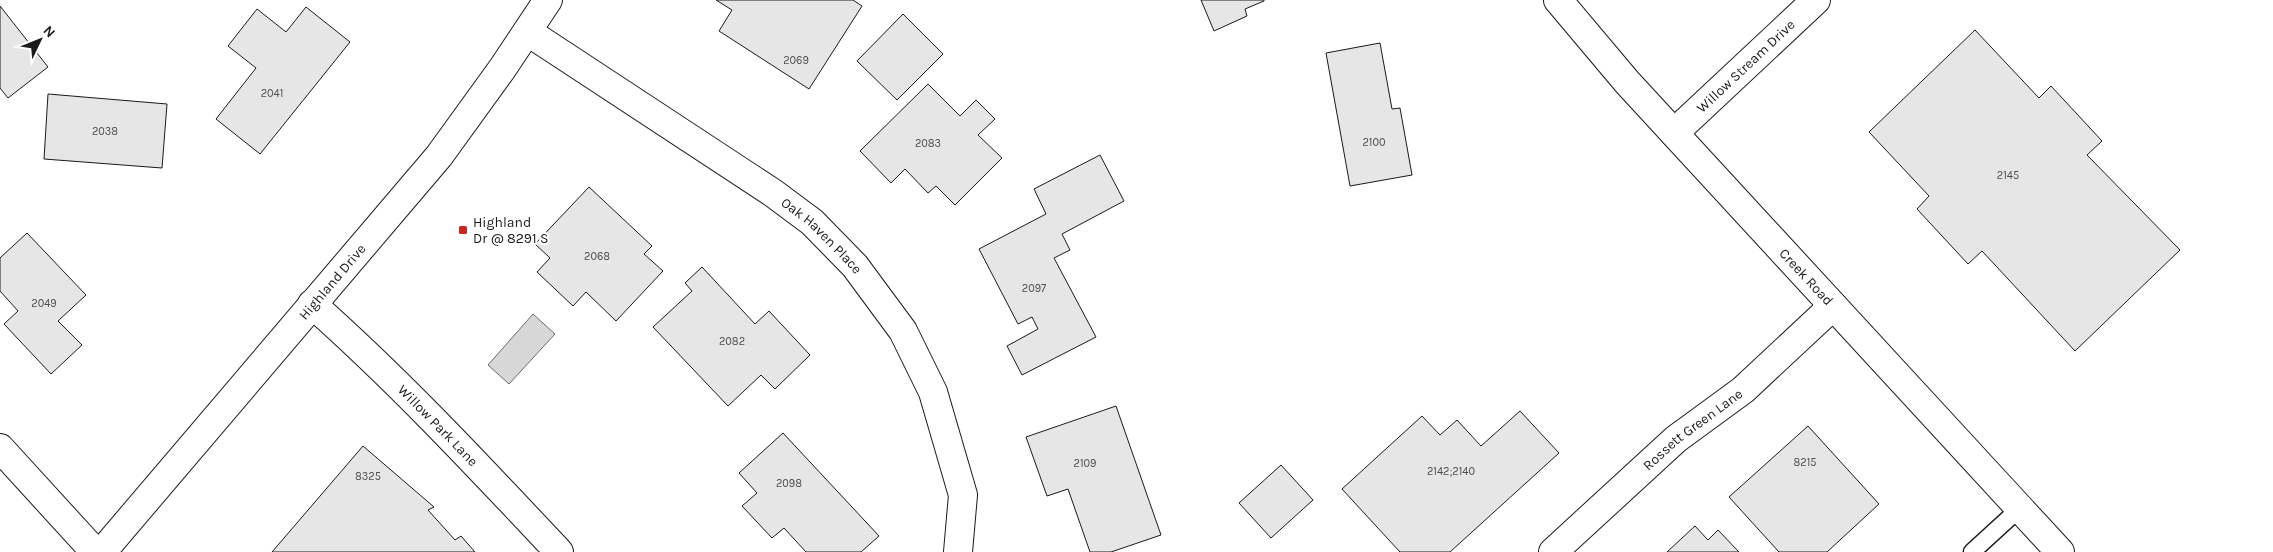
<svg xmlns="http://www.w3.org/2000/svg" width="2273" height="552" font-family="Karla,sans-serif">
	<style>
		.water { fill: #d7d7d7; stroke: #6a6a6a }
		.building { fill: #e6e6e6; stroke: #1a1a1a }
		.lines { fill: none; stroke-linecap: round; stroke-linejoin: round }
		.lane-casing { stroke: #1a1a1a; stroke-width: 19 }
		.street-casing { stroke: #1a1a1a; stroke-width: 30 }
		.secondary-casing { stroke: #1a1a1a; stroke-width: 30 }
		.primary-casing { stroke: #1a1a1a; stroke-width: 30 }
		.lane { stroke: #fff; stroke-width: 16 }
		.street { stroke: #fff; stroke-width: 28 }
		.secondary { stroke: #fff; stroke-width: 28 }
		.primary { stroke: #fff; stroke-width: 28 }
		.poi-dot { fill: #c62828; stroke: #fff; stroke-width: 2 }
		.labels { text-anchor: middle; dominant-baseline: central; stroke-width: 4; stroke-linejoin: round; paint-order: stroke }
		.number-label { font-size: 11px; fill: #4d4d4d }
		.street-label { font-size: 14px; fill: #1a1a1a; stroke: #fff }
		.poi-label { font-size: 14px; fill: #1a1a1a; stroke: #fff; text-anchor: start }
	</style>
	<rect width="100%" height="100%" fill="#fff"/>
	<path class="water" d="M533 314 555 334 509 384 488 365Z"/>
	<path class="building" d="M716 0H853L862 6 809 89 719 31 732 10Z
		M1201 0H1264V1L1245 9 1247 16 1214 31Z
		M0 6 48 67 8 98 0 88Z
		M306 7 350 42 260 154 216 119 256 68 228 46 257 9 286 32Z
		M903 14 943 54 897 100 857 61Z
		M1975 30 2039 98 2051 86 2102 141 2087 155 2180 250 2075 351 1982 251 1968 264 1917 209 1929 196 1869 132Z
		M1380 43 1392 109 1400 108 1412 175 1350 186 1326 53Z
		M928 84 960 116 976 100 995 119 978 135 1002 158 955 205 936 186 928 193 905 169 891 183 860 151Z
		M48 94 167 104 162 168 44 159Z
		M1100 155 1124 201 1062 234 1070 250 1054 258 1096 337 1022 375 1007 346 1038 329 1032 317 1018 324 979 249 1046 214 1034 189Z
		M589 187 652 246 644 254 663 271 616 321 586 292 573 306 537 272 550 258 535 244Z
		M27 233 86 295 58 321 82 345 51 374 4 324 18 311 0 291V258Z
		M702 267 755 324 769 311 810 355 775 389 761 375 728 406 653 327 692 291 685 283Z
		M1116 406 1161 535 1111 552H1090L1068 489 1047 496 1026 437Z
		M1520 411 1559 453 1450 552H1400L1342 489 1422 416 1440 435 1457 420 1481 446Z
		M1808 426 1879 504 1827 552H1779L1729 497Z
		M783 433 879 536 861 552H806L784 528 772 538 742 506 757 493 739 473Z
		M363 446 434 507 428 510 455 540 461 536 475 552H272Z
		M1281 465 1313 500 1271 538 1239 503Z
		M1695 526 1708 540 1718 530 1739 552H1667Z"/>
	<g class="lines">
		<defs>
			<path id="lane" d="M1972 552 2020 508"/>
			<g id="street">
				<path id="s1" d="M528 32 773 193 812 222 855 266 903 331 933 392 963 495 958 552"/>
				<path id="s2" d="M1674 133 1816 0"/>
				<path id="s3" d="M312 304C400 382 479 467 559 552"/>
				<path d="M0 448 95 552"/>
				<path id="s4" d="M1553 552 1676 439 1743 390 1833 306"/>
			</g>
			<g id="secondary">
				<path id="s5" d="M1558 0 1627 82 2060 552"/>
			</g>
			<g id="primary">
				<path id="s6" d="M102 552 439 156 502 69 548 0"/>
			</g>
		</defs>
		<use href="#lane" class="lane-casing"/>
		<use href="#street" class="street-casing"/>
		<use href="#secondary" class="secondary-casing"/>
		<use href="#primary" class="primary-casing"/>
		<use href="#lane" class="lane"/>
		<use href="#street" class="street"/>
		<use href="#secondary" class="secondary"/>
		<use href="#primary" class="primary"/>
	</g>
	<rect class="poi-dot" x="458" y="225" width="10" height="10" rx="2.5"/>
	<g class="labels">
		<g class="number-label">
			<text x="796" y="60">2069</text>
			<text x="272" y="93">2041</text>
			<text x="105" y="131">2038</text>
			<text x="1374" y="142">2100</text>
			<text x="928" y="143">2083</text>
			<text x="2008" y="175">2145</text>
			<text x="597" y="256">2068</text>
			<text x="1034" y="288">2097</text>
			<text x="44" y="303">2049</text>
			<text x="732" y="341">2082</text>
			<text x="1805" y="462">8215</text>
			<text x="1085" y="463">2109</text>
			<text x="1451" y="471">2142;2140</text>
			<text x="368" y="476">8325</text>
			<text x="789" y="483">2098</text>
		</g>
		<g class="street-label">
			<text stroke="none"><textPath href="#s2" startOffset="98">Willow Stream Drive</textPath></text>
			<text stroke="none"><textPath href="#s1" startOffset="358">Oak Haven Place</textPath></text>
			<text stroke="none"><textPath href="#s5" startOffset="372">Creek Road</textPath></text>
			<text stroke="none"><textPath href="#s6" startOffset="355">Highland Drive</textPath></text>
			<text stroke="none"><textPath href="#s3" startOffset="175">Willow Park Lane</textPath></text>
			<text stroke="none"><textPath href="#s4" startOffset="186">Rossett Green Lane</textPath></text>
		</g>
		<g class="poi-label">
			<text x="473" y="222">Highland<tspan x="473" dy="16">Dr @ 8291 S</tspan></text>
		</g>
	</g>
	<g transform="translate(40 40) rotate(47)" stroke="#ffffff" stroke-width="4" paint-order="stroke">
	<path d="M0-4L9 19L0 12L-9 19Z" fill="#1a1a1a"/>
	<text y="-8" font-size="14" font-weight="bold" text-anchor="middle" fill="#1a1a1a">N</text>
	</g>
</svg>
